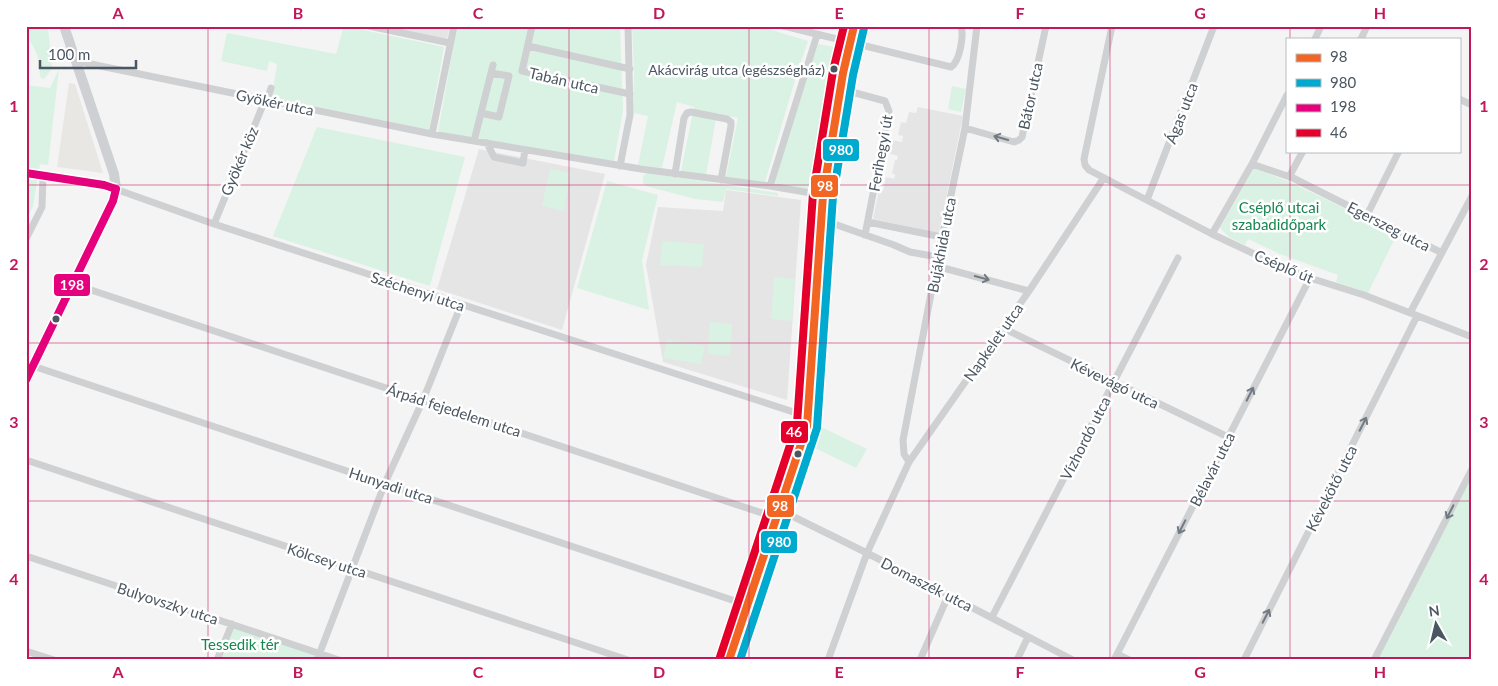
<svg xmlns="http://www.w3.org/2000/svg" width="1498" height="686" font-family="Lato,sans-serif">
	<style>
		.commercial { fill: #e8e7e3 }
		.education { fill: #e6e5e6 }
		.green { fill: #d9f2e3 }
		.lines { fill: none; stroke-linecap: round; stroke-linejoin: round }
		.street { stroke: #ced0d2; stroke-width: 7 }
		.secondary { stroke: #ced0d4; stroke-width: 10 }
		.bus-1-casing { stroke: #fff; stroke-width: 11 }
		.bus-2-casing { stroke: #fff; stroke-width: 11 }
		.bus-3-casing { stroke: #fff; stroke-width: 11 }
		.bus-4-casing { stroke: #fff; stroke-width: 11 }
		.bus-1 { stroke: #f26522; stroke-width: 8 }
		.bus-2 { stroke: #00a9ce; stroke-width: 8 }
		.bus-3 { stroke: #e5007d; stroke-width: 8 }
		.bus-4 { stroke: #e4002b; stroke-width: 8 }
		.oneway { stroke: #727b83 }
		.grid { fill: none; stroke: #c2185b; stroke-width: 1; stroke-opacity: 0.55 }
		.bus-dot { fill: #4a5661; stroke: #fff; stroke-width: 2 }
		.labels { text-anchor: middle; dominant-baseline: central; stroke-width: 5; stroke-linejoin: round; paint-order: stroke }
		.bus-label { font-size: 14px; fill: #4a5661; stroke: #fff; text-anchor: end }
		.street-label { font-size: 15px; fill: #4a5661; stroke: #fff }
		.park-label { font-size: 15px; fill: #17864f; stroke: #fff }
		.line-badge { stroke: #fff; stroke-width: 2 }
		.badge-label { font-size: 14px; text-anchor: middle; font-weight: bold; fill: #fff }
		.neatline { fill: none; stroke: #c2185b; stroke-width: 2 }
		.grid-label { font-size: 16px; text-anchor: middle; font-weight: bold; fill: #c2185b }
	</style>
	<rect width="100%" height="100%" fill="#f4f4f4"/>
	<path class="commercial" d="M69 83 75 84 103 173 57 167Z"/>
	<path class="education" d="M385 26H450L447 39Z
		M918 107 963 116 939 233 873 219 879 190 883 191 886 177 894 179 895 176V174H892L895 160H897L898 156 887 153 890 140 902 142 903 136 898 135 901 122 906 123 909 112 916 113Z
		M479 149 605 174 562 330 437 289Z
		M726 190 801 200 787 400 663 362 646 265 658 207 723 211Z"/>
	<path class="green" d="M30 26 48 28 52 69 44 79 41 78C38 72 41 67 39 61 37 53 33 45 28 38Z
		M344 26 444 47 429 130 272 97 277 64 269 61 267 71 221 61 227 33 336 54Z
		M457 26H620L623 111 614 161 438 132Z
		M632 26H759L808 41 795 80 765 182 726 177 738 118 717 113 706 175 681 171 694 107 677 102 662 168 638 165 648 116 633 113 634 70Z
		M818 44 834 47 837 50 832 77 833 91 817 190 775 184 774 182Z
		M59 69 48 165 40 164 33 206 26 221V85L50 88Z
		M952 86 966 89 961 112 948 109Z
		M317 127 465 157 430 286 273 236Z
		M1254 168 1292 183 1397 234 1368 293 1336 282 1338 275 1280 254 1248 239 1245 245 1229 237 1220 228Z
		M550 169 571 173 564 211 542 206Z
		M649 173 778 193V196L726 189 723 202 695 199 646 186 643 183V177L645 174Z
		M607 181 658 195 642 260 649 310 577 288Z
		M662 241 704 244 702 267 660 265Z
		M774 277 795 279 792 321 771 319Z
		M710 322 732 324 730 356 708 354Z
		M667 339 705 346 701 364 663 358Z
		M819 426 867 449 856 468 813 447Z
		M1472 469V660H1374Z
		M232 624 319 653 317 660H217Z"/>
	<g class="lines">
		<path class="street" d="M369 26 450 43
			M532 26 522 71 630 94
			M784 26 951 67C960 61 964 36 961 26
			M1112 26 1084 159 1085 165 1089 170 1212 234 1284 268 1310 278 1364 295 1472 337
			M1315 39 1321 26
			M1361 39 1367 26
			M528 46 630 69
			M76 61 432 134 641 169 770 186 823 195
			M841 89 885 101 889 111 865 235
			M1459 99 1472 105
			M267 100 271 88
			M481 113 499 117 509 76 491 73
			M965 128 1014 142 1019 140 1022 137 1046 26
			M432 134 454 26
			M474 141 493 65
			M487 143 494 157 523 163 525 150
			M1252 164 1293 178 1442 253
			M620 166 630 115 628 26
			M26 173 104 185 214 224 809 417
			M675 174 684 118 687 113 691 112 727 119 731 122V126L721 180
			M1289 177 1303 151
			M770 186 817 35
			M1147 200 1214 26
			M1367 215 1399 151
			M820 219 894 245 910 252 938 257
			M868 222 942 237
			M214 224 265 100
			M1212 234 1252 164 1287 95
			M26 239 42 207 43 176
			M936 266 1029 291
			M73 284 777 518
			M1410 313 1472 196
			M1003 328 1228 437
			M33 366 747 605
			M26 460 628 660
			M909 462 904 454 903 440 938 257 965 128 977 26
			M780 510 867 553 1073 660
			M26 556 339 660
			M992 617 1178 258
			M26 651 54 660
			M1117 654 1129 660
			M217 660 232 624
			M317 660 385 483 423 400 461 305
			M828 660 867 553 909 462 1029 291 1103 179
			M920 660 948 596
			M1017 660 1028 637
			M1114 660 1310 278
			M1244 660 1417 316
			M1374 660 1472 469"/>
		<path class="secondary" d="M26 381 113 201 116 189 114 174 64 26
			M729 660 807 426 823 195 843 73 854 26"/>
		<defs>
			<path id="bus-1" d="M729 660 807 426 823 195 843 73 854 26"/>
			<path id="bus-2" d="M740 660 817 428 833 196 853 75 864 28"/>
			<path id="bus-3" d="M26 173 104 185 116 189
				M26 380 113 201 116 189"/>
			<path id="bus-4" d="M720 657 797 424 813 193 833 71 844 26"/>
		</defs>
		<use href="#bus-1" class="bus-1-casing"/>
		<use href="#bus-2" class="bus-2-casing"/>
		<use href="#bus-3" class="bus-3-casing"/>
		<use href="#bus-4" class="bus-4-casing"/>
		<use href="#bus-1" class="bus-1"/>
		<use href="#bus-2" class="bus-2"/>
		<use href="#bus-3" class="bus-3"/>
		<use href="#bus-4" class="bus-4"/>
	</g>
	<defs><path id="oneway-shaft" d="M-6 0H5M1.5-3L5.5 0L1.5 3" fill="none" stroke-width="1.6" stroke-linecap="round" stroke-linejoin="round" transform="scale(1.25)"/></defs>
	<g class="oneway">
		<use href="#oneway-shaft" transform="translate(1001 138) rotate(-164)"/>
		<use href="#oneway-shaft" transform="translate(982 278) rotate(15)"/>
		<use href="#oneway-shaft" transform="translate(1250 394) rotate(-63)"/>
		<use href="#oneway-shaft" transform="translate(1363 424) rotate(-63)"/>
		<use href="#oneway-shaft" transform="translate(1450 512) rotate(117)"/>
		<use href="#oneway-shaft" transform="translate(1182 527) rotate(117)"/>
		<use href="#oneway-shaft" transform="translate(1266 616) rotate(-63)"/>
	</g>
	<path class="grid" d="M208 26V660M388 26V660M569 26V660M749 26V660M929 26V660M1110 26V660M1290 26V39M1290 151V660M26 185H1472M26 343H1472M26 501H1472"/>
	<g class="bus-dot">
		<circle cx="834" cy="69" r="4.5"/>
		<circle cx="56" cy="319" r="4.5"/>
		<circle cx="798" cy="454" r="4.5"/>
	</g>
	<g class="labels">
		<g class="bus-label">
			<text x="825" y="69">Akácvirág utca (egészségház)</text>
		</g>
		<g class="street-label">
			<text transform="translate(564 80) rotate(13)">Tabán utca</text>
			<text transform="translate(1030 96) rotate(-78)">Bátor utca</text>
			<text transform="translate(275 102) rotate(12)">Gyökér utca</text>
			<text transform="translate(1181 113) rotate(-69)">Ágas utca</text>
			<text transform="translate(880 153) rotate(-80)">Ferihegyi út</text>
			<text transform="translate(239 161) rotate(-67)">Gyökér köz</text>
			<text transform="translate(1389 226) rotate(27)">Egerszeg utca</text>
			<text transform="translate(941 245) rotate(-79)">Bujákhida utca</text>
			<text transform="translate(1284 266) rotate(23)">Cséplő út</text>
			<text transform="translate(418 291) rotate(18)">Széchenyi utca</text>
			<text transform="translate(993 342) rotate(-55)">Napkelet utca</text>
			<text transform="translate(1115 383) rotate(26)">Kévevágó utca</text>
			<text transform="translate(454 410) rotate(18)">Árpád fejedelem utca</text>
			<text transform="translate(1085 438) rotate(-63)">Vízhordó utca</text>
			<text transform="translate(1212 469) rotate(-63)">Bélavár utca</text>
			<text transform="translate(391 485) rotate(18)">Hunyadi utca</text>
			<text transform="translate(1331 488) rotate(-63)">Kévekötő utca</text>
			<text transform="translate(327 560) rotate(18)">Kölcsey utca</text>
			<text transform="translate(927 584) rotate(27)">Domaszék utca</text>
			<text transform="translate(168 603) rotate(18)">Bulyovszky utca</text>
		</g>
		<g class="park-label">
			<text x="1279" y="207">Cséplő utcai<tspan x="1279" dy="17">szabadidőpark</tspan></text>
			<text x="240" y="644">Tessedik tér</text>
		</g>
	</g>
	<g class="line-badge">
		<rect x="822" y="138" width="38" height="24" rx="5" fill="#00a9ce"/>
		<rect x="810" y="174" width="29" height="24" rx="5" fill="#f26522"/>
		<rect x="53" y="273" width="38" height="24" rx="5" fill="#e5007d"/>
		<rect x="780" y="420" width="29" height="24" rx="5" fill="#e4002b"/>
		<rect x="766" y="494" width="29" height="24" rx="5" fill="#f26522"/>
		<rect x="760" y="530" width="38" height="24" rx="5" fill="#00a9ce"/>
	</g>
	<g class="badge-label">
		<text x="841" y="155">980</text>
		<text x="825" y="191">98</text>
		<text x="72" y="290">198</text>
		<text x="794" y="437">46</text>
		<text x="780" y="511">98</text>
		<text x="779" y="547">980</text>
	</g>
	<rect width="1498" height="686" fill="none" stroke="#ffffff" stroke-width="55"/>
	<rect x="1286" y="38" width="175" height="115" fill="#ffffff" stroke="#b7bbc0"/>
	<rect x="1296" y="54" width="25" height="8" fill="#f26522" stroke="#b7bbc0"/>
	<text x="1330" y="62" font-size="15" fill="#4a5661">98</text>
	<rect x="1296" y="79" width="25" height="8" fill="#00a9ce" stroke="#b7bbc0"/>
	<text x="1330" y="88" font-size="15" fill="#4a5661">980</text>
	<rect x="1296" y="104" width="25" height="8" fill="#e5007d" stroke="#b7bbc0"/>
	<text x="1330" y="112" font-size="15" fill="#4a5661">198</text>
	<rect x="1296" y="129" width="25" height="8" fill="#e4002b" stroke="#b7bbc0"/>
	<text x="1330" y="138" font-size="15" fill="#4a5661">46</text>
	<g transform="translate(1436 624) rotate(352)" stroke="#ffffff" stroke-width="4" paint-order="stroke">
	<path d="M0-4L9 19L0 12L-9 19Z" fill="#4a5661"/>
	<text y="-8" font-size="14" font-weight="bold" text-anchor="middle" fill="#4a5661">N</text>
	</g>
	<path d="M40 60v8h96v-8" fill="none" stroke="#4a5661" stroke-width="2.5"/>
	<text x="48" y="60" font-size="15" fill="#4a5661" stroke="#ffffff" stroke-width="4" paint-order="stroke">100 m</text>
	<rect x="28" y="28" width="1442" height="630" class="neatline"/>
	<g class="grid-label">
		<text x="118" y="19">A</text>
		<text x="298" y="19">B</text>
		<text x="478" y="19">C</text>
		<text x="659" y="19">D</text>
		<text x="839" y="19">E</text>
		<text x="1020" y="19">F</text>
		<text x="1200" y="19">G</text>
		<text x="1380" y="19">H</text>
		<text x="14" y="112">1</text>
		<text x="1484" y="112">1</text>
		<text x="14" y="270">2</text>
		<text x="1484" y="270">2</text>
		<text x="14" y="428">3</text>
		<text x="1484" y="428">3</text>
		<text x="14" y="585">4</text>
		<text x="1484" y="585">4</text>
		<text x="118" y="678">A</text>
		<text x="298" y="678">B</text>
		<text x="478" y="678">C</text>
		<text x="659" y="678">D</text>
		<text x="839" y="678">E</text>
		<text x="1020" y="678">F</text>
		<text x="1200" y="678">G</text>
		<text x="1380" y="678">H</text>
	</g>
</svg>
